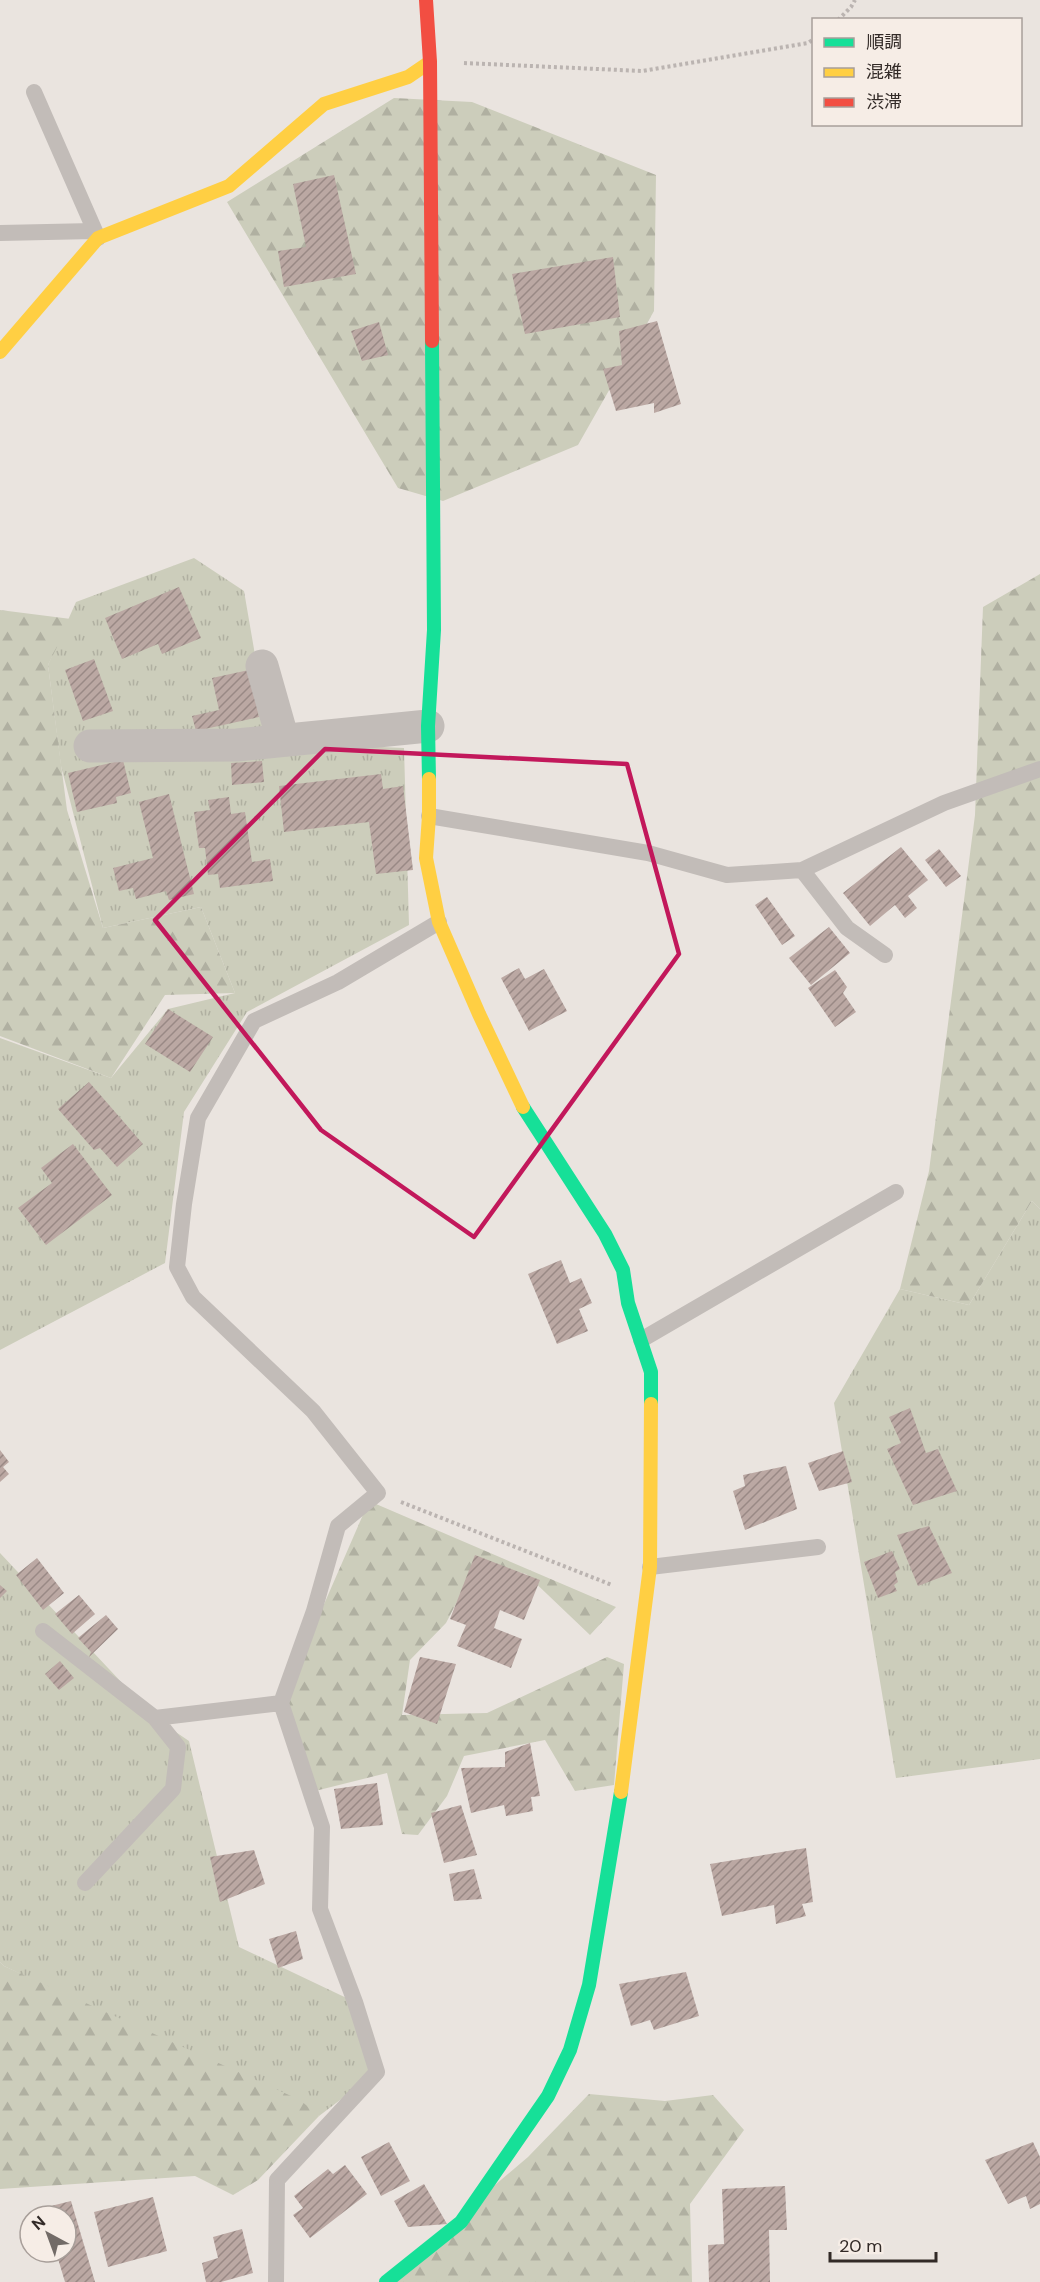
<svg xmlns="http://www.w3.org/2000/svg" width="1040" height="2282" font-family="'DM Sans','Noto Sans JP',sans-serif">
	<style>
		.grass { fill: url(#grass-tufts) }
		.forest { fill: url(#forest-firs) }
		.building { fill: url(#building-hatch) }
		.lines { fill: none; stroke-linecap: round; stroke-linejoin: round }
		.path { stroke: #bbb4b1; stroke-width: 4; stroke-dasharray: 3 3; stroke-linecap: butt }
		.lane { stroke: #c2bcb8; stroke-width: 16 }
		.street { stroke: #c2bcb8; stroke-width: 33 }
		.fast { stroke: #16e098; stroke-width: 14 }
		.slow { stroke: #ffcf43; stroke-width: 14 }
		.jam { stroke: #f24e42; stroke-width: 14 }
		.marked { fill: none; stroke: #c2185b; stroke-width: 4.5; stroke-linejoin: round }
	</style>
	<defs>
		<pattern id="grass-tufts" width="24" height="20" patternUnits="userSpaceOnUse" patternTransform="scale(1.5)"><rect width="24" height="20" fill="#cccdbb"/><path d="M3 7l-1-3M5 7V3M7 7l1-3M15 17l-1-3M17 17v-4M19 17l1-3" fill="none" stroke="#b0b0a1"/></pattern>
		<pattern id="forest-firs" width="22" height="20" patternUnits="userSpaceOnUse" patternTransform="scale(1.5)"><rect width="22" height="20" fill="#cccdbb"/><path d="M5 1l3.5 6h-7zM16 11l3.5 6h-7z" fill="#b0b0a1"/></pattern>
		<pattern id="building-hatch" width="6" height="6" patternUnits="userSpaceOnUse" patternTransform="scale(1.5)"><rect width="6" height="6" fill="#bba8a3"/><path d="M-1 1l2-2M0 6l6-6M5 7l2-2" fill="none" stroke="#998985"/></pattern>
	</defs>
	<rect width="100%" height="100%" fill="#eae4df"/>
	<path class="grass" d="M194 558 244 591 270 742 404 748 409 925 247 1012 184 1112 165 1263 0 1350V1038L111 1078 168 1009 235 993 201 907 103 928 61 766 48 665 76 602Z
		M1032 1201 1040 1209V1759L896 1778 834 1403 900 1289 969 1305Z
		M0 1553 155 1718 189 1741 239 1947 355 2002 377 2072 319 2116 4 1966 0 1962Z"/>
	<path class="forest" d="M394 98 472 102 656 175 654 311 578 445 443 501 398 488 227 202Z
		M1040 574V1209L1032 1201 969 1305 900 1289 929 1171 975 815 983 607Z
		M0 610 71 619 48 665 67 810 103 928 201 907 235 993 165 995 111 1078 0 1036Z
		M369 1501 616 1607 590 1635 526 1574 478 1561 446 1623 410 1660 402 1715 487 1713 607 1657 624 1664 614 1785 575 1791 545 1740 464 1756 447 1796 418 1835 402 1834 387 1773 315 1791 281 1703Z
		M0 1962 4 1966 300 2100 319 2116 258 2180 233 2195 195 2176 0 2189Z
		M589 2094 665 2101 713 2095 744 2130 690 2204 692 2282H380L528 2157Z"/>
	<path class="building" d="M334 175 356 274 284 287 278 251 306 247 293 184Z
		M613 257 620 317 525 334 512 274Z
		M657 321 681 404 654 413V403L616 411 603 369 622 365 619 331Z
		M379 322 388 355 362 361 351 331Z
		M179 587 201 638 162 654 158 644 122 659 105 618Z
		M94 659 113 711 83 721 65 670Z
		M249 670 259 717 196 731 192 716 219 710 212 678Z
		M123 760 131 793 116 797 117 803 77 812 68 773Z
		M262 761 264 782 232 785 231 763Z
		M381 774 383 789 403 786 413 870 376 874 369 822 284 832 279 786Z
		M169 794 194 894 169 900 166 891 136 899 133 888 119 891 113 868 153 858 139 802Z
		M229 797 231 814 245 812 252 862 270 859 273 881 220 888 218 874 208 875 205 848H199L194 812 210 810 208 800Z
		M901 847 928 880 908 896 917 908 905 918 895 905 870 926 843 893Z
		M939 849 961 876 946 887 925 860Z
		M767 897 795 936 782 945 755 905Z
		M829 927 850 953 811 985 789 958Z
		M519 968 525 979 544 969 567 1011 529 1031 501 978Z
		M835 970 847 987 843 993 856 1012 835 1027 808 988Z
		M168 1009 213 1037 190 1072 145 1044Z
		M89 1082 143 1144 117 1167 100 1148 94 1150 58 1109Z
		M73 1144 112 1195 46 1245 18 1208 52 1183 41 1168Z
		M561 1260 570 1283 581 1278 592 1303 579 1309 588 1331 557 1344 528 1274Z
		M910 1408 926 1453 938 1449 957 1491 913 1505 887 1449 901 1443 889 1417Z
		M0 1450 9 1462 3 1467 9 1474 0 1482Z
		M843 1451 852 1482 819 1491 808 1463Z
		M786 1466 797 1509 745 1530 733 1491 745 1486 743 1475Z
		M929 1526 952 1573 918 1586 897 1535Z
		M892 1551 900 1569 895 1572 898 1582 894 1585 897 1591 878 1598 864 1562Z
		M475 1555 540 1580 524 1620 500 1610 494 1628 522 1639 511 1668 457 1646 466 1625 450 1619Z
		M37 1558 64 1593 43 1610 16 1575Z
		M0 1585 7 1591 0 1598Z
		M79 1595 95 1614 72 1634 55 1614Z
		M106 1615 118 1629 89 1657 91 1652 78 1638Z
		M420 1657 456 1664 437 1724 404 1712Z
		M60 1661 74 1678 59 1690 45 1674Z
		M530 1743 540 1796 531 1797 533 1811 506 1816 504 1805 471 1813 461 1768 505 1767V1752Z
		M377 1783 383 1825 341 1829 334 1789Z
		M461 1805 477 1855 444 1863 431 1813Z
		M806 1848 813 1902 802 1904 806 1916 776 1924 774 1905 722 1916 710 1864Z
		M254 1850 265 1884 220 1902 210 1857Z
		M474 1869 482 1899 454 1901 449 1874Z
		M296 1931 303 1959 278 1968 269 1939Z
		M686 1972 699 2016 654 2030 650 2020 631 2026 619 1984Z
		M389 2142 410 2181 381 2196 361 2157Z
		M1033 2142 1040 2157V2204L1030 2209 1026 2196 1008 2204 985 2160Z
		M345 2165 367 2194 310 2238 293 2215 303 2208 294 2196 328 2169 333 2174Z
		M424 2184 447 2224 408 2227 394 2201Z
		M785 2186 787 2230H769L770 2282H709L708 2245 724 2244 722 2189Z
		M153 2197 167 2251 108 2267 94 2212Z
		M71 2201 95 2282H65L56 2252H66V2216H46L43 2208Z
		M242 2229 253 2273 221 2282H206L202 2263 218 2258 213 2237Z"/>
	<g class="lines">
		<path class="path" d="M838 20 851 7 855 0
			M464 63 642 71 808 43 814 39
			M401 1502 612 1585"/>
		<path class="lane" d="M34 92 98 238
			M0 233 94 231
			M429 816 648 853 727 875 802 870 944 803 1040 769
			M802 870 847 928 885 955
			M641 1340 896 1192
			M650 1567 818 1547
			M43 1631 155 1718 281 1703
			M85 1883 173 1789 178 1747 155 1718
			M276 2282 277 2180 377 2072 355 2002 320 1909 322 1827 281 1703 314 1611 338 1526 378 1493 313 1411 193 1297 177 1267 184 1204 198 1118 254 1021 338 982 439 922"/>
		<path class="street" d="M262 666 283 740
			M90 746 237 745 428 726"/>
		<path class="fast" d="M429 779 428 726 434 630 432 341
			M523 1107 605 1234 623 1270 628 1303 651 1372V1404
			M386 2282 461 2222 548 2096 570 2050 589 1985 621 1792"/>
		<path class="slow" d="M0 352 98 238 229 186 324 104 408 77 430 62
			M429 779V816L426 858 439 922 479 1014 523 1107
			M621 1792 650 1567 651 1404"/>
		<path class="jam" d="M426 0 430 62 432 341"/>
	</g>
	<path class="marked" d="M325 749 627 764 679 954 474 1237 321 1130 155 920Z"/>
	<rect x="812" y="18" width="210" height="108" fill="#f6ede6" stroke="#a89f9a" stroke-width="1.5"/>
	<rect x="824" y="38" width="30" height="9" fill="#16e098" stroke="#a89f9a" stroke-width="1.5"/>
	<text x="866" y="48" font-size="18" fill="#322a27">順調</text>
	<rect x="824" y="68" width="30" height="9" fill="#ffcf43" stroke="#a89f9a" stroke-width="1.5"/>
	<text x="866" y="78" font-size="18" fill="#322a27">混雑</text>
	<rect x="824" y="98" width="30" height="9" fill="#f24e42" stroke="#a89f9a" stroke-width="1.5"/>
	<text x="866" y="108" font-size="18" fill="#322a27">渋滞</text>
	<g transform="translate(48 2234) rotate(319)"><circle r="28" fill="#f6ede6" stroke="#a89f9a" stroke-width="1.5"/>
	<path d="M0-4.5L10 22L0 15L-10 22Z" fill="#726b67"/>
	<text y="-9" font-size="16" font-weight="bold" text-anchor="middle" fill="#322a27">N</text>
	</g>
	<path d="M830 2252v9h106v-9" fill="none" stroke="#322a27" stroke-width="3"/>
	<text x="839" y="2252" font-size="18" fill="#322a27" stroke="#f6ede6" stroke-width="4.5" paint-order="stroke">20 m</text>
</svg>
